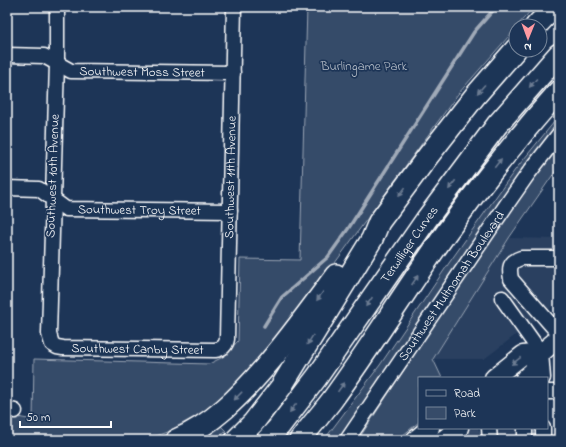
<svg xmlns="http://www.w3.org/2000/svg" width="566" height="447" font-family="'Indie Flower',sans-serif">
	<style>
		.built { fill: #2a4161 }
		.green { fill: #364b69; stroke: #9aa5b4 }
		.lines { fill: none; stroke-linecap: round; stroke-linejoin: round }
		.stream { stroke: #a0aab8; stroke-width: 3.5 }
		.minor-tunnel { stroke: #344968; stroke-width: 14; stroke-dasharray: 14 7; stroke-linecap: butt }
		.minor-casing { stroke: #fff; stroke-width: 17 }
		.major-casing { stroke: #fff; stroke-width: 21 }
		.highway-casing { stroke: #fff; stroke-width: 24 }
		.minor { stroke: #1d3557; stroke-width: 14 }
		.major { stroke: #1d3557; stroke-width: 18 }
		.highway { stroke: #1d3557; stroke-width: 21 }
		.oneway { fill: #6c7c92 }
		.labels { text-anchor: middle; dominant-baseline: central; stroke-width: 3.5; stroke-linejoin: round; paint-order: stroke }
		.park-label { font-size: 13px; fill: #b9c0ca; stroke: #1d3557 }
		.street-label { font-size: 13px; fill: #fff; stroke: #1d3557 }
	</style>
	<rect width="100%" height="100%" fill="#1d3557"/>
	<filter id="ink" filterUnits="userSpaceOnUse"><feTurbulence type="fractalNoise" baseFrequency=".025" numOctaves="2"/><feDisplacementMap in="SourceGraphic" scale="8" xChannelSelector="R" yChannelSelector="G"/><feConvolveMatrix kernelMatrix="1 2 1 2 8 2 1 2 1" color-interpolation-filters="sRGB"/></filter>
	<g filter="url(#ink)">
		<path class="built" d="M509 238 559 239V302L484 359H433Z
			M559 373V440H556L555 376Z
			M487 428H527V440H471Z"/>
		<path class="green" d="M307 7H534L517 26H516V28L458 94 332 267 252 374 211 408 167 432 145 440H7V415L33 420 34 359 209 364 223 357 238 341 240 259 300 260Z
			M559 116V127L525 169 340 440H324L380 365 418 309 449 263 515 170Z
			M559 148V166L509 238 433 359 442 378H419V422L397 440H358L519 195Z
			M220 425 226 431 216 440H197Z"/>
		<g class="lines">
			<path class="stream" d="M264 326 282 297 328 257 348 229 474 32 496 7"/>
			<path class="minor-tunnel" d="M470 428 477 440"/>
			<defs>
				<g id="minor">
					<path id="s1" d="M57 7V63L49 334 52 344 57 347 63 348 215 350C222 349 226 346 227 339L234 7"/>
					<path id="s2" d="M7 55 44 56 71 71 233 73"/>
					<path id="s3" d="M7 188 39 189 66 209 230 211"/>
					<path d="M559 258H521C509 262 509 268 511 279L559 334"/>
					<path d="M502 298 541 353 543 378"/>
					<path d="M547 392H559"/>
					<path d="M7 409 15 411"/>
					<path d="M489 428 490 440"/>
					<path id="s4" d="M347 440 507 204 528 174 559 134"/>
					<path d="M525 440V428"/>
					<path d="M543 440V428"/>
				</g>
				<path id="major" d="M494 378 523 355 541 353
					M525 378 533 371 541 353 559 338
					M415 440 430 428
					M443 440 459 428"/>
				<g id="highway">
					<path d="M536 26 554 7"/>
					<path d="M176 440C212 425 240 396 265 367 290 338 313 306 336 275"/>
					<path d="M236 440 253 423 281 387 372 239 379 222 428 156 475 96 516 49"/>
					<path id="s5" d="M267 440 278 428 317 377 426 220 497 125 559 54"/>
					<path d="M300 440C310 427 322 413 332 400 372 345 407 288 446 233 481 184 519 136 559 91"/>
				</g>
			</defs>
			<use href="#minor" class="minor-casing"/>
			<use href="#major" class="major-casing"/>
			<use href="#highway" class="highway-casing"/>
			<use href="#minor" class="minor"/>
			<use href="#major" class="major"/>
			<use href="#highway" class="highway"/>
		</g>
		<defs><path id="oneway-solid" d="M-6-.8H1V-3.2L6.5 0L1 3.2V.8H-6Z"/></defs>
		<g class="oneway">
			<use href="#oneway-solid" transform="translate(533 83) rotate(130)"/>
			<use href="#oneway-solid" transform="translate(481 89) rotate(131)"/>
			<use href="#oneway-solid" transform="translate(498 163) rotate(-52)"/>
			<use href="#oneway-solid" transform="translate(452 185) rotate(127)"/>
			<use href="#oneway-solid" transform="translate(402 192) rotate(126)"/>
			<use href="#oneway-solid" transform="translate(415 280) rotate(-56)"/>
			<use href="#oneway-solid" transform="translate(320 296) rotate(126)"/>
			<use href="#oneway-solid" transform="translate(369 302) rotate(125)"/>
			<use href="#oneway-solid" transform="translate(310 340) rotate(122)"/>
			<use href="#oneway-solid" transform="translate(516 361) rotate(142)"/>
			<use href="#oneway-solid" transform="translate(341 387) rotate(-55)"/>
			<use href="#oneway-solid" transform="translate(238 396) rotate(134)"/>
			<use href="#oneway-solid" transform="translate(293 408) rotate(127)"/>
		</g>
	</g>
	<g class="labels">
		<g class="park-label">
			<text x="364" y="66">Burlingame Park</text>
		</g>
		<g class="street-label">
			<text stroke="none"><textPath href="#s2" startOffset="139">Southwest Moss Street</textPath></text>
			<text transform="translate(53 176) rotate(-88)">Southwest 10th Avenue</text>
			<text stroke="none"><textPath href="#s1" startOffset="681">Southwest 11th Avenue</textPath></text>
			<text stroke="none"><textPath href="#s3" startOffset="139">Southwest Troy Street</textPath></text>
			<text stroke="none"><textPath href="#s5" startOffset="242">Terwilliger Curves</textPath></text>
			<text stroke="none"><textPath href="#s4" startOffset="186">Southwest Multnomah Boulevard</textPath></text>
			<text stroke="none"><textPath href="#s1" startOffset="424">Southwest Canby Street</textPath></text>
		</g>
	</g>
	<rect width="566" height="447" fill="none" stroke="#1d3557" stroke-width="24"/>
	<rect x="12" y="12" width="542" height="423" fill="none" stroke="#fff" stroke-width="1.5" filter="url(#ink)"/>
	<rect x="418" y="377" width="130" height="52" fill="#1d3557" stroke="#77869a"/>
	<rect x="426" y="390" width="20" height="6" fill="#1d3557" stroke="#77869a"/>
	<text x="454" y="397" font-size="12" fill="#ffffff">Road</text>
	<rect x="426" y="407" width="20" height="12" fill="#364b69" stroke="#77869a"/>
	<text x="454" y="417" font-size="12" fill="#ffffff">Park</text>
	<g transform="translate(528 38) rotate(181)"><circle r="19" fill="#1d3557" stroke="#77869a"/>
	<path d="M0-3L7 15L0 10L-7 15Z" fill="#ff9aa2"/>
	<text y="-6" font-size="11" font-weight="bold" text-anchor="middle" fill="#ffffff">N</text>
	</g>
	<path d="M20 421v6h91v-6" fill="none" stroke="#ffffff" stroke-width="2"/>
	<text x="26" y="421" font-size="12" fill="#ffffff" stroke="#1d3557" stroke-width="3" paint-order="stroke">50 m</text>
</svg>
